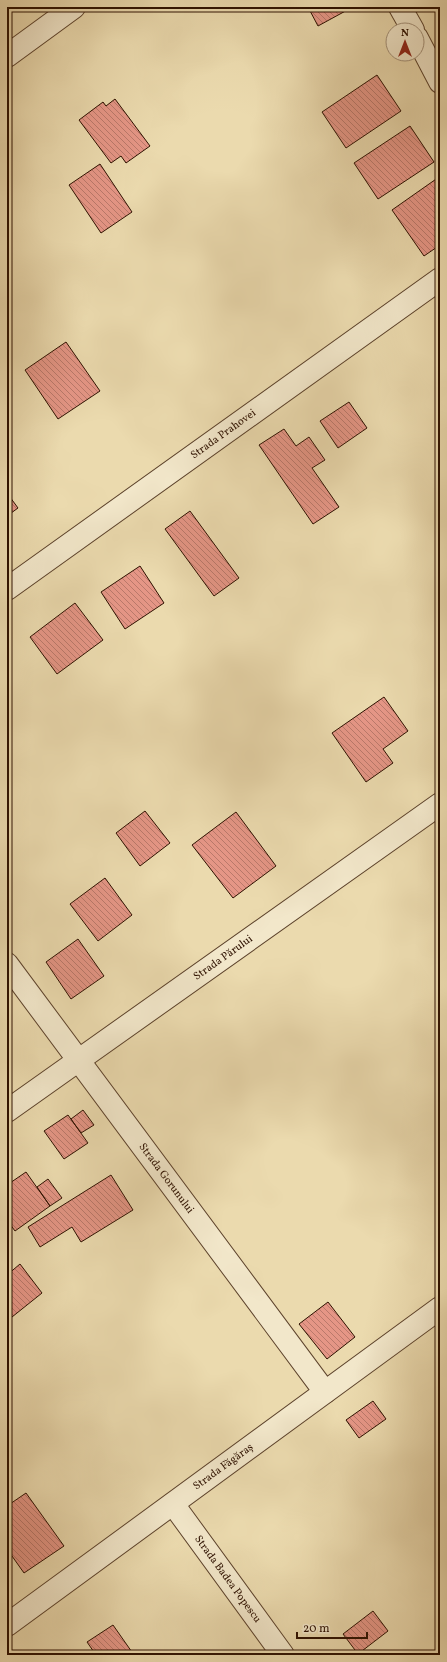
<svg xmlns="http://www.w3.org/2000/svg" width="447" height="1662" font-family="Vollkorn,serif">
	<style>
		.building { fill: url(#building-back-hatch); stroke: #2e1100 }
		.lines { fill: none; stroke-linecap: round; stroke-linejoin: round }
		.minor-casing { stroke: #5d432c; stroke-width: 24 }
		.minor { stroke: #f2e7ca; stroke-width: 22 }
		.labels { text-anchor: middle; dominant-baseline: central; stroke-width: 3.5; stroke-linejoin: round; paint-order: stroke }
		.street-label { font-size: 11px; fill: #2e1100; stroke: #f2e7ca }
	</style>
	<defs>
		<pattern id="building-back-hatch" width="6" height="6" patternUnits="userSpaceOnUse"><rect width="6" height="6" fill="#e59686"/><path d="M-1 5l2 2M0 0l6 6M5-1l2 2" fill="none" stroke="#ba796b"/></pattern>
	</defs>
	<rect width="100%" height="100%" fill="#ebdaae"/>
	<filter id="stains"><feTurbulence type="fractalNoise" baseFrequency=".005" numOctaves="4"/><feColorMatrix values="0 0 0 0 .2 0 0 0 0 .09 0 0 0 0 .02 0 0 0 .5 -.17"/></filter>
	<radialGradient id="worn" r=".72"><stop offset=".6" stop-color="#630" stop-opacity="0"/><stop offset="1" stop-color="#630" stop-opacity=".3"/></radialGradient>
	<path class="building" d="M308 7H350L351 8 318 26Z
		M377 75 401 111 346 148 322 112Z
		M115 99 150 146 126 163 121 156 111 163 79 120 103 102 106 106Z
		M410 126 434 162 378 199 354 163Z
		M100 164 132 212 101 233 69 185Z
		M439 177 440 245 424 256 392 210Z
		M66 342 100 391 58 419 25 370Z
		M349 402 367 428 338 448 320 421Z
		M284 429 296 446 309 437 325 460 312 468 339 507 313 524 259 445Z
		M7 493 18 508 7 516Z
		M190 511 239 578 214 596 165 529Z
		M140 566 164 603 125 629 101 592Z
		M75 603 103 640 57 674 30 637Z
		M384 697 408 731 383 749 393 763 366 782 332 733Z
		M145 811 170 843 140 866 116 833Z
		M236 812 276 866 233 898 192 845Z
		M105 878 132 915 98 941 70 904Z
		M78 939 104 976 71 999 46 962Z
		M83 1110 94 1125 81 1133 71 1119Z
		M68 1115 88 1143 64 1159 44 1131Z
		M26 1172 50 1206 15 1231 7 1220V1185Z
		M111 1175 133 1210 81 1242 72 1227 40 1247 28 1227Z
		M48 1179 62 1198 50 1206 37 1187Z
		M20 1264 42 1293 7 1321V1275Z
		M328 1302 355 1337 327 1359 299 1324Z
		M373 1401 386 1419 359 1438 346 1420Z
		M26 1493 64 1546 24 1573 7 1549V1506Z
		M373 1611 388 1631 358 1654 343 1634Z
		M113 1625 134 1655H96L87 1642Z"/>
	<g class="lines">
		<defs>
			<g id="minor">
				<path d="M400 7 413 30"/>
				<path d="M417 38 440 82"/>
				<path d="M7 56 74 7"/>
				<path id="s1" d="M7 589 440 279"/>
				<path id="s2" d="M7 964 325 1392"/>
				<path id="s3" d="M7 1111 440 804"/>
				<path id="s4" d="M173 1504 283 1655"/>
				<path id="s5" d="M7 1625 440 1308"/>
			</g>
		</defs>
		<use href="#minor" class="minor-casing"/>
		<use href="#minor" class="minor"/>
	</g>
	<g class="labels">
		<g class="street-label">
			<text stroke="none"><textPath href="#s1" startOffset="266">Strada Prahovei</textPath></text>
			<text stroke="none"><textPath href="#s3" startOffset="265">Strada Părului</textPath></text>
			<text stroke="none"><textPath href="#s2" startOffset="267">Strada Gorunului</textPath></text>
			<text stroke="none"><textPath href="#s5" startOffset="268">Strada Făgăraș</textPath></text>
			<text stroke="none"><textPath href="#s4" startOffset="93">Strada Badea Popescu</textPath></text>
		</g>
	</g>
	<rect width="447" height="1662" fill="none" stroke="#ebdaae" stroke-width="24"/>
	<rect x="8" y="8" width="431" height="1646" fill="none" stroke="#2e1100" stroke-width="2"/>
	<rect x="12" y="12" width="423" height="1638" fill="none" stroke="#2e1100"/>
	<g transform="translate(405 42)"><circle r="19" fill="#f2e7ca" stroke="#a49179"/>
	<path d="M0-3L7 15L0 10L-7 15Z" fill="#8f2418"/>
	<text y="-6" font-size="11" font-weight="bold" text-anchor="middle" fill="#2e1100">N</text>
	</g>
	<path d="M297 1632v6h70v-6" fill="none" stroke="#2e1100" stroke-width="2"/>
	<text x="303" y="1632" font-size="12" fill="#2e1100" stroke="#f2e7ca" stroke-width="3" paint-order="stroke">20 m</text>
	<rect width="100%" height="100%" filter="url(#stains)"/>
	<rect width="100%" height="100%" fill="url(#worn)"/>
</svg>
